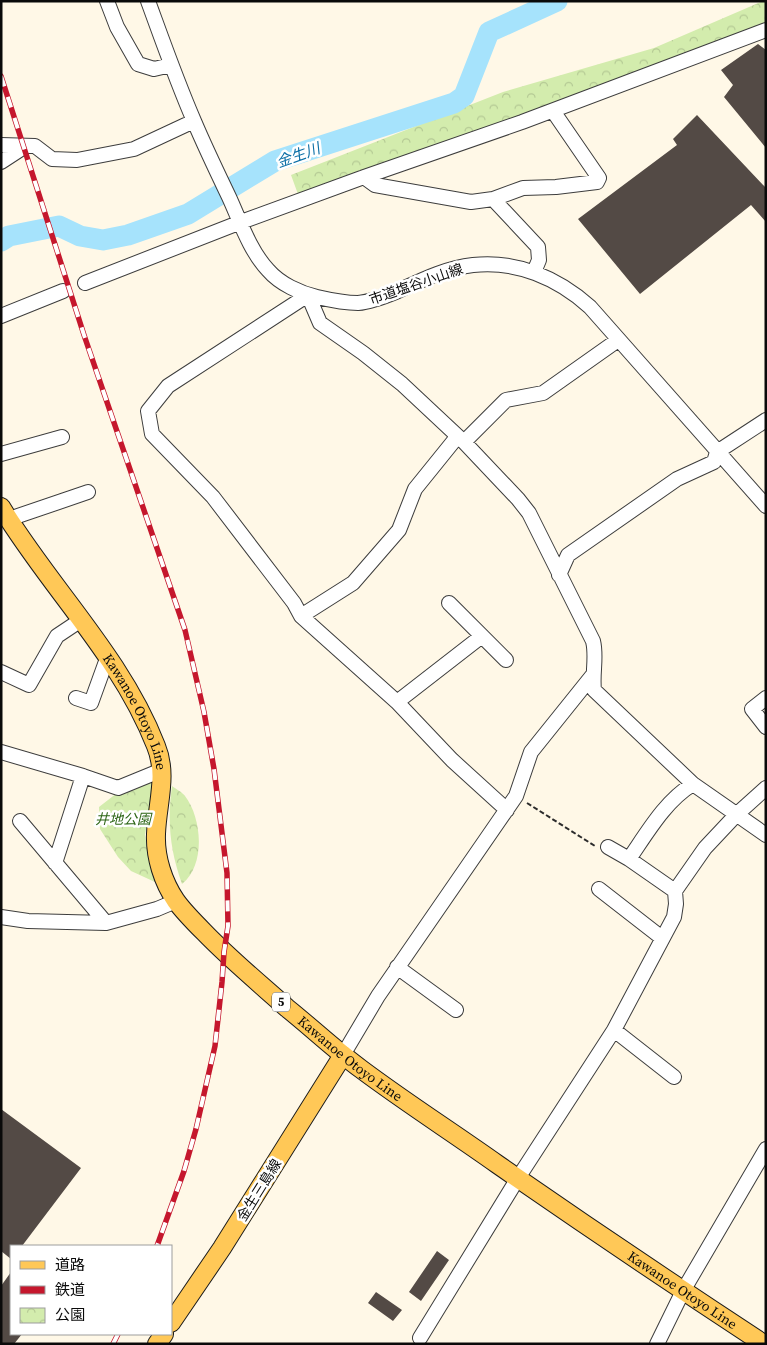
<svg xmlns="http://www.w3.org/2000/svg" width="767" height="1345" font-family="'Source Serif 4','Noto Sans JP',serif">
	<style>
		.park { fill: url(#park-crowns) }
		.lines { fill: none; stroke-linecap: round; stroke-linejoin: round }
		.river { stroke: #a6e3fc; stroke-width: 21 }
		.building { fill: #534a45 }
		.minor-casing { stroke: #3d3d3d; stroke-width: 16 }
		.major-casing { stroke: #1b1b1b; stroke-width: 20 }
		.path { stroke: #2c2c2c; stroke-width: 2; stroke-dasharray: 5 2.5; stroke-linecap: butt }
		.minor { stroke: #fff; stroke-width: 14 }
		.major { stroke: #ffc857; stroke-width: 18 }
		.rail-casing { stroke: #c5172d; stroke-width: 5.5 }
		.rail { stroke: #fff; stroke-width: 4; stroke-dasharray: 11; stroke-linecap: butt }
		.labels { text-anchor: middle; dominant-baseline: central; stroke-width: 5; stroke-linejoin: round; paint-order: stroke }
		.shield { fill: #fff; stroke: #545454; stroke-width: 1 }
		.shield-label { font-size: 12px; font-weight: bold; fill: #0a0a0a }
		.street-label { font-size: 14px; fill: #0a0a0a; stroke: #fff }
		.park-label { font-size: 14px; font-style: italic; fill: #2d6616; stroke: #fff }
		.water-label { font-size: 15px; font-style: italic; fill: #0a6ea5; stroke: #fff }
	</style>
	<defs>
		<pattern id="park-crowns" width="20" height="18" patternUnits="userSpaceOnUse" patternTransform="scale(1.25)"><rect width="20" height="18" fill="#d3ecad"/><path d="M2 6a3 3 0 1 1 6 0M12 15a3 3 0 1 1 6 0" fill="none" stroke="#b4c994"/></pattern>
	</defs>
	<rect width="100%" height="100%" fill="#fff8e7"/>
	<path class="park" d="M763 1H766V30L661 63 299 197 291 175 503 92 654 48Z
		M154 780 145 835 150 865 155 882 131 871 118 857 100 829 99 807 117 793Z
		M172 786C176 789 182 792 185 796 202 818 206 865 182 884 170 850 167 822 172 786Z"/>
	<g class="lines">
		<path class="river" d="M1 241 9 236 59 226 80 236 103 240 128 235 188 214 275 161 454 103 464 96 489 32 557 1"/>
	</g>
	<path class="building" d="M758 44 766 50V148L724 97 733 85 721 70Z
		M697 115 766 188V222L751 205 640 294 578 219 677 145 673 139Z
		M1 1109 81 1168 22 1246H11V1259L1 1251Z
		M437 1251 449 1260 421 1301 409 1292Z
		M11 1272V1334H22L14 1344H1V1286Z
		M376 1292 402 1310 393 1321 368 1303Z"/>
	<g class="lines">
		<defs>
			<path id="minor" d="M107 1 117 27 138 64 154 69 171 65
				M148 1C163 42 177 82 194 121 205 147 217 172 229 197 240 221 250 251 268 270 280 284 300 293 317 297 330 300 345 303 358 303 371 302 386 296 398 291 422 280 446 268 473 265 516 260 558 278 590 307L766 506
				M1 145 35 146 52 159 77 160 134 149 194 121
				M1 162 24 147
				M364 177 375 185 471 202 493 199 538 247 539 260 534 272
				M493 199 523 188 556 187 597 182 599 178 553 111
				M85 283 241 222 364 177 522 122 766 30
				M1 316 63 291
				M464 442 506 400 543 393 618 340
				M1 454 62 437
				M9 519 88 492
				M559 575 568 555 677 479 714 462 717 452 766 420
				M449 603 506 660
				M301 616 353 583 399 530 415 489 457 437
				M1 672 29 685 57 636 81 620
				M76 698 91 703 108 656
				M766 698 752 709 766 727
				M397 702 482 636
				M1 752 83 776 118 788 162 770
				M507 810 452 760 397 702 301 616 294 603 213 497 152 434 148 411 168 386 308 295 320 323 363 353 402 384 464 442 518 499 529 513 593 641C597 657 592 673 594 690L693 784 766 835
				M20 821 106 923
				M608 847 629 859 675 891
				M629 859C647 833 665 801 693 784
				M55 863 83 776
				M599 889 662 938
				M1 917 28 921 106 923 157 909 176 901
				M397 967 456 1010
				M614 1030 674 1077
				M343 1055 378 996 516 796 531 752 592 676
				M420 1338 518 1178 614 1030 674 917 676 904 675 891 705 848 736 815 766 788
				M657 1344 683 1291 766 1149"/>
			<g id="major">
				<path id="s1" d="M1 507C50 588 121 656 156 746 168 775 157 804 156 834 155 857 163 882 176 901 184 912 194 922 204 932 230 959 259 983 287 1008 312 1028 335 1050 361 1069 405 1102 452 1132 497 1164 585 1225 674 1285 764 1344"/>
				<path d="M171 1323 222 1248 343 1055"/>
				<path d="M157 1344 164 1334"/>
			</g>
		</defs>
		<use href="#minor" class="minor-casing"/>
		<use href="#major" class="major-casing"/>
		<path class="path" d="M527 803 595 846"/>
		<use href="#minor" class="minor"/>
		<use href="#major" class="major"/>
		<defs>
			<path id="rail" d="M1 76 84 335 185 630 204 712 214 769 227 873 228 926 224 952 222 982 215 1046 196 1129 184 1171 157 1246
				M113 1344 118 1334"/>
		</defs>
		<use href="#rail" class="rail-casing"/>
		<use href="#rail" class="rail"/>
	</g>
	<g class="labels">
		<rect class="shield" x="272" y="992.5" width="18" height="19" rx="4"/>
		<g class="shield-label">
			<text x="281" y="1002">5</text>
		</g>
		<g class="street-label">
			<text transform="translate(416 284) rotate(-19)">市道塩谷小山線</text>
			<text stroke="none"><textPath href="#s1" startOffset="246">Kawanoe Otoyo Line</textPath></text>
			<text stroke="none"><textPath href="#s1" startOffset="681">Kawanoe Otoyo Line</textPath></text>
			<text transform="translate(259 1190) rotate(-58)">金生三島線</text>
			<text stroke="none"><textPath href="#s1" startOffset="1086">Kawanoe Otoyo Line</textPath></text>
		</g>
		<g class="park-label">
			<text x="123" y="819">井地公園</text>
		</g>
		<g class="water-label">
			<text transform="translate(298 155) rotate(-20)">金生川</text>
		</g>
	</g>
	<rect width="767" height="1345" fill="none" stroke="#0a0a0a" stroke-width="5"/>
	<rect x="10" y="1245" width="162" height="90" fill="#ffffff" stroke="#9d9d9d"/>
	<rect x="20" y="1261" width="25" height="8" fill="#ffc857" stroke="#9d9d9d"/>
	<text x="55" y="1270" font-size="15" fill="#0a0a0a">道路</text>
	<rect x="20" y="1286" width="25" height="8" fill="#c5172d" stroke="#9d9d9d"/>
	<text x="55" y="1295" font-size="15" fill="#0a0a0a">鉄道</text>
	<rect x="20" y="1308" width="25" height="15" fill="url(#park-crowns)" stroke="#9d9d9d"/>
	<text x="55" y="1320" font-size="15" fill="#0a0a0a">公園</text>
</svg>
